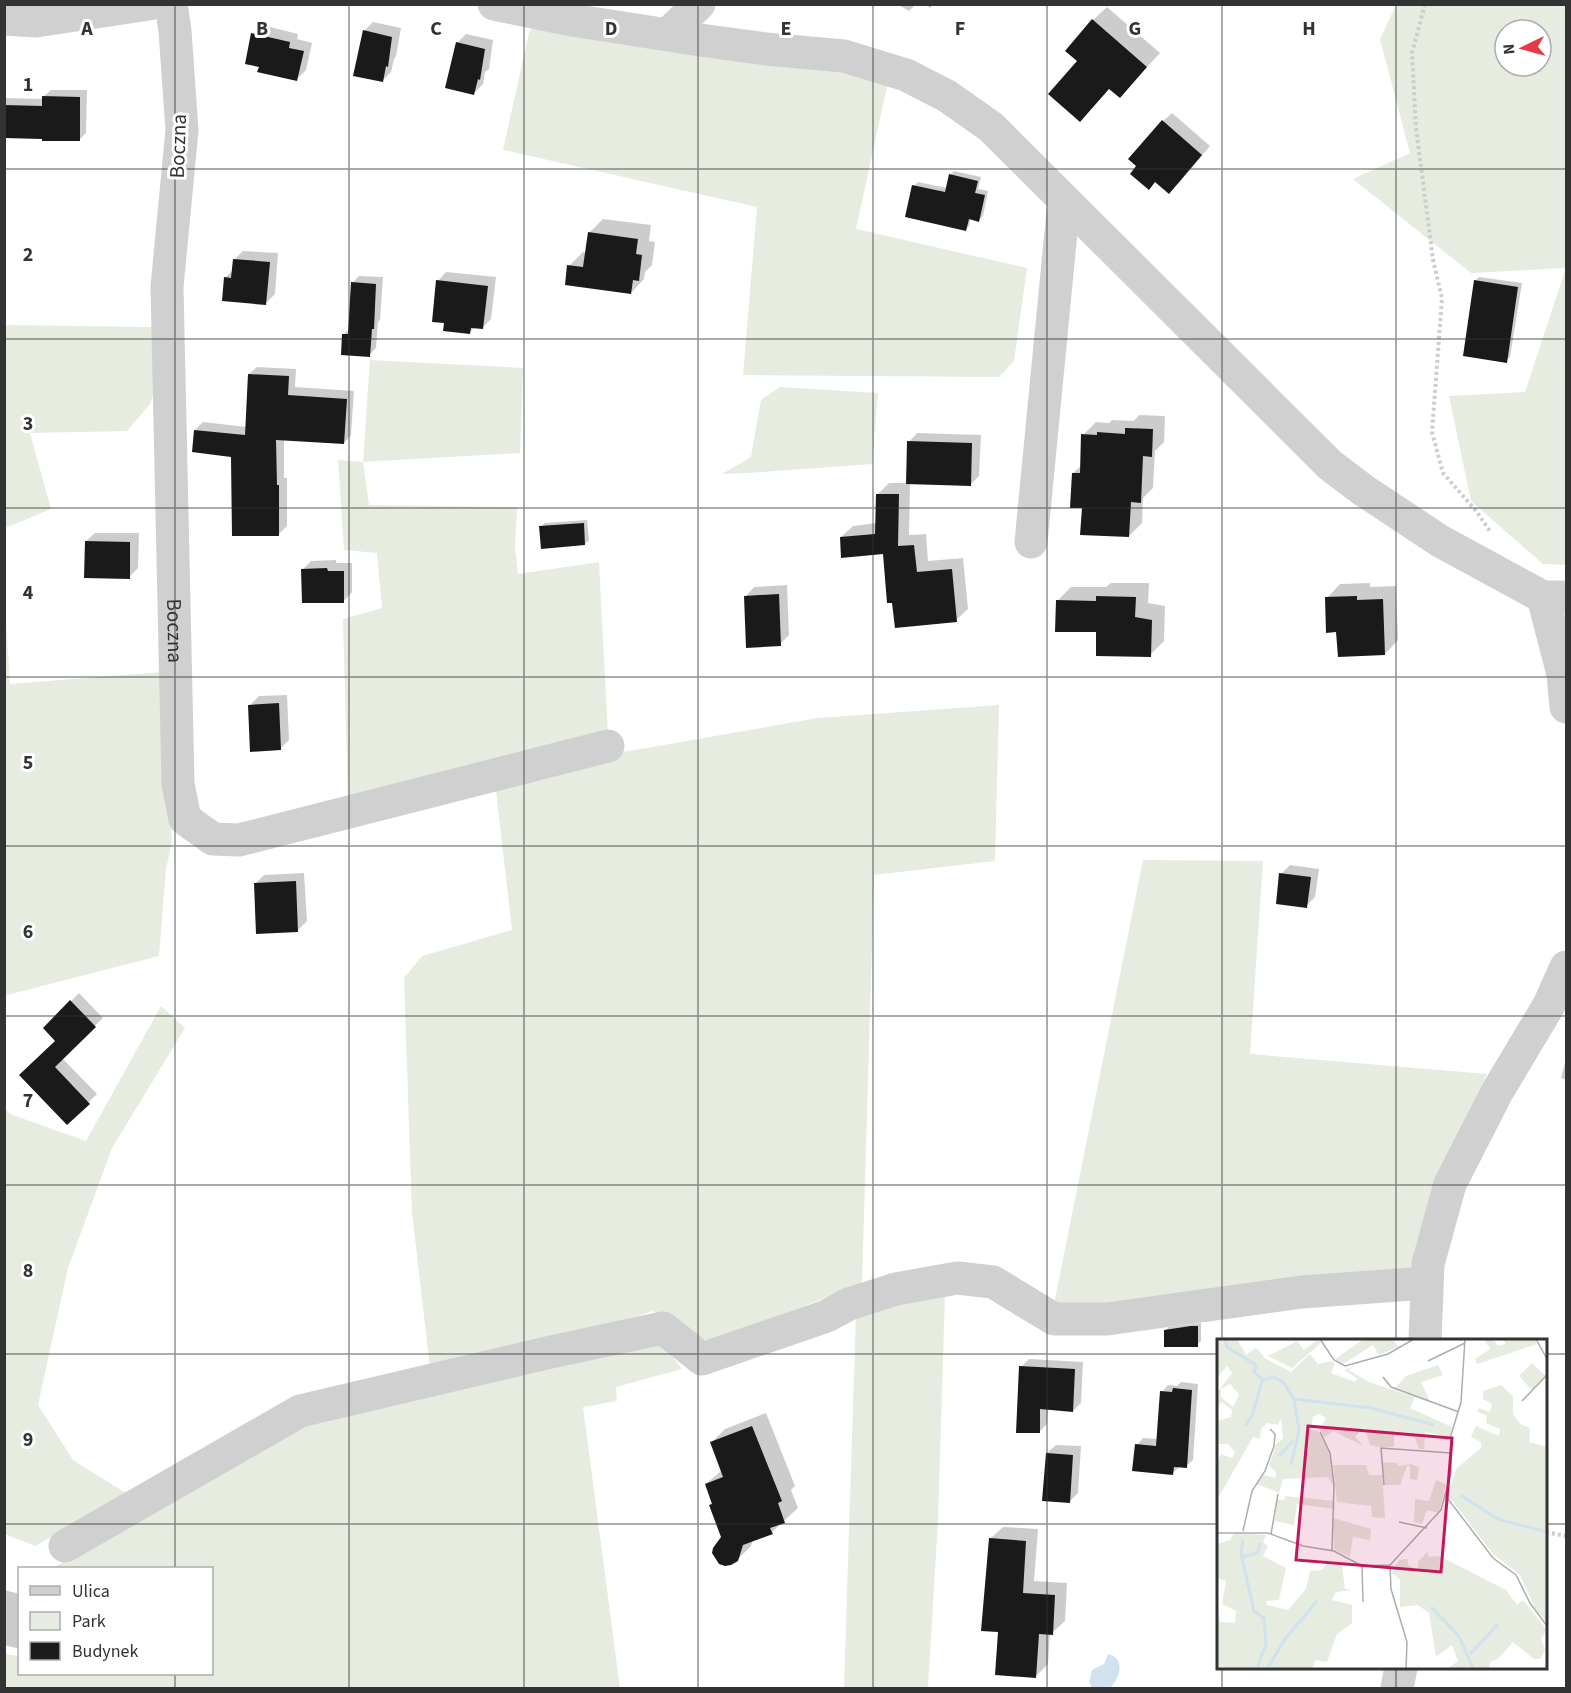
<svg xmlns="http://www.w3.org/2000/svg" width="1571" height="1693" font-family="'Source Sans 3',sans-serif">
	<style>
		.green { fill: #e6ecdf; fill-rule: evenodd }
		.water { fill: #cfe2ee }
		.shadow { fill: #0003 }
		.building { fill: #1a1a1a }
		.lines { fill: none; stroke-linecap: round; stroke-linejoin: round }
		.path { stroke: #cdcdcd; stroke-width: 4; stroke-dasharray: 3 3; stroke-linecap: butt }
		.minor { stroke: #d0d0d0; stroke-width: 33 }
		.grid { fill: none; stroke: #333; stroke-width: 1.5; stroke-opacity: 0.55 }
		.labels { text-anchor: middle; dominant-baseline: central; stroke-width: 6; stroke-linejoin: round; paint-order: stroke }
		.street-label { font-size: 21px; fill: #333; stroke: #fff }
		.inset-river { fill: none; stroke: #cfe2ee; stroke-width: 3 }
		.inset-road { fill: none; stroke: #adadad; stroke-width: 1.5 }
		.view { fill: #c2185b; fill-opacity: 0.15; stroke: #c2185b; stroke-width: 3 }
		.inset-edge { fill: none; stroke: #333; stroke-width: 3 }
		.grid-label { font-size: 20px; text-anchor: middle; font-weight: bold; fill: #333; stroke: #fff; stroke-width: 6; stroke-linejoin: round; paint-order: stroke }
	</style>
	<rect width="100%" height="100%" fill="#fff"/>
	<path class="green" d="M1396 5H1566V565L1543 564 1471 501 1449 396 1525 392 1566 268 1471 273 1353 179 1410 153 1380 39ZM1505 30H1541V66H1505Z
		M535 24 853 69 888 82 856 229 1027 268 1014 361 999 377 743 375 757 207 503 150 529 33Z
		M5 325 152 327 157 383 150 404 127 431 30 433 51 509 5 528Z
		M370 360 523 368 520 453 363 462 369 505 517 507 515 547 518 574 599 562 608 735 348 802 343 619 382 608 377 553 344 550 338 460 363 462Z
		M780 387 878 393 872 464 747 473 722 474 751 457 761 400Z
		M4 588 10 684 162 672 172 841 166 869 159 956 7 995 5 997Z
		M999 705 995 861 874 875 862 1284 709 1342 653 1311 589 1332 430 1368 412 1213 404 978 422 956 512 930 495 783 612 754 818 718Z
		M1143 860 1263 861 1250 1054 1487 1074 1440 1171 1412 1271 1152 1306 1054 1304Z
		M161 1006 185 1028 112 1148 68 1268 38 1405 73 1460 129 1495 35 1546 5 1534 4 1107 10 1114 86 1141Z
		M945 1293 938 1520 928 1688H844L856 1311Z
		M661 1342 682 1369 616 1387 617 1401 583 1407 620 1688H5V1654L19 1656 20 1674H212V1568H53L301 1426Z"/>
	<path class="water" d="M1108 1654C1126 1658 1120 1679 1110 1688H1092L1089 1682 1092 1670 1104 1664Z"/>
	<path class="shadow" d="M897 4H916L909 11Z
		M924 4H934L930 8Z
		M1107 7 1160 53 1120 96 1079 61 1093 20Z
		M373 22 401 28 396 56 394 59 391 72 382 81 364 31Z
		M262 25 298 34 297 39 312 43 306 70 297 79 260 66 253 34Z
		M466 34 493 40 489 69 485 72 483 84 474 93 457 43Z
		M51 90H87L86 133 79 140 4 136V98L43 99V97Z
		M1172 113 1210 146 1178 184 1163 121Z
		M954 171 981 177 978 189 988 191 983 216 979 220 971 218 969 226 965 230 914 186 918 182 947 188 950 175Z
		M603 219 651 225 649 241 655 242 652 265 645 272 644 279 631 293 569 266 583 252 587 253 590 232Z
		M243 251 278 253 275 294 266 303 225 278 233 270 234 260Z
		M446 272 496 277 491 319 482 328 475 327 470 332 445 322 438 281Z
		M359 276 383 277 380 320 378 322 376 348 369 355 343 335 350 328 352 283Z
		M1479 277 1522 283 1510 357 1506 361 1475 281Z
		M257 367 296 369 295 387 354 391 351 435 344 443 284 439V478H287V526L279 534 233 455 195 430 203 422 247 427 249 374Z
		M1139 415 1165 416 1164 442 1155 451 1153 488 1143 498 1142 523 1129 536 1083 507 1073 473 1082 465 1083 435 1096 422 1109 423 1112 420 1134 421Z
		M917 433 981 435 979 476 970 485 910 483 909 535 926 534 928 561 963 558 968 609 956 620 884 552 841 537 853 526 877 523V495L889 483H907L909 442Z
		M587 520 589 540 585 544 541 527 545 523Z
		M95 533H139L138 568 129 577 86 541Z
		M336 560V563H352V592L344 601 302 570 311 561Z
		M1111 583H1149L1148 603 1165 606 1164 641 1150 655 1098 631 1057 601 1071 587H1106Z
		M1370 583V587L1396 586 1398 640 1385 654 1338 631 1327 598 1340 584Z
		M787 585 789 635 780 644 746 596 754 587Z
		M287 695 289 740 280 749 250 705 259 696Z
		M1290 865 1319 869 1315 897 1306 906 1281 874Z
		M304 873 307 921 298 930 255 884 264 875Z
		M79 993 103 1018 62 1058 97 1094 67 1123 21 1075 57 1041 45 1028Z
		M1566 1059V1080L1561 1078Z
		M1201 1323V1341L1197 1345 1165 1331 1169 1327Z
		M1029 1359 1083 1362 1081 1403 1073 1411 1048 1408 1047 1424 1039 1432 1021 1367Z
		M1181 1382 1198 1384 1193 1460 1186 1466 1179 1467 1172 1474 1137 1445 1143 1438 1158 1439 1162 1392 1168 1385 1177 1386Z
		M766 1413 795 1486 791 1490 798 1508 772 1532 753 1539 751 1546 737 1560 722 1537 710 1505 713 1502 706 1484 722 1470 712 1442 725 1429Z
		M1056 1445 1081 1446 1078 1493 1069 1502 1047 1453Z
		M1003 1527 1038 1529 1034 1581 1067 1583 1065 1621 1052 1633H1050L1048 1664 1036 1676 990 1539Z
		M4 1590 20 1594V1649L4 1645Z"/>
	<path class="building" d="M1092 19 1147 67 1120 98 1109 89 1080 122 1048 94 1077 61 1065 51Z
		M363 30 392 37 388 67 386 66 383 82 353 76Z
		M251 33 290 42 289 48 304 51 297 81 257 72 259 67 245 64Z
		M456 42 485 49 480 80 478 79 474 95 445 88Z
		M42 96 80 97V141H42V139L4 138V105L42 106Z
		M1162 120 1202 155 1169 194 1155 182 1149 190 1130 174 1136 166 1128 159Z
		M949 174 978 181 975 193 985 195 979 222 969 219 966 231 905 217 912 185 945 192Z
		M588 232 638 239 636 254 642 255 639 281 633 280 631 294 565 285 567 265 583 267Z
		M233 259 270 262 266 305 222 301 224 277 231 278Z
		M436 280 488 286 483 329 471 328 470 334 443 331 444 323 432 322Z
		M1474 280 1518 287 1507 363 1463 356Z
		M351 282 376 284 374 329H372L370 357 341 355 342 334H348Z
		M248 374 289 376 288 395 347 399 344 444 276 440 277 485H279V536H232L231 457 192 452 194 430 245 435Z
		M1125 428 1153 429 1152 457 1143 456 1141 503 1131 502 1129 537 1080 535 1082 508H1070L1072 473H1080L1081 434 1097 435V432L1125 434Z
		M907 441 972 443 971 486 906 484Z
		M876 494H899L898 546 914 545 917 572 952 569 957 622 895 628 892 603H887L883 554 841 558 840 537 875 534Z
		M584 523 585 545 541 549 539 526Z
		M85 541 130 542V579L84 578Z
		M327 568 328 571H344V603H302L301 569Z
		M779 594 781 646 746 648 744 596Z
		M1096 596 1136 597 1135 617 1152 620 1151 657 1096 656V632H1055L1056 600 1096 601Z
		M1357 596V600L1383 599 1385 655 1338 657 1336 632 1326 633 1325 597Z
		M279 703 281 750 250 752 248 705Z
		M1279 873 1311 877 1307 908 1276 904Z
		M296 881 298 932 256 934 254 883Z
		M70 1000 96 1027 55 1067 90 1104 67 1125 19 1075 55 1041 43 1028Z
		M1191 1326H1198V1347H1164V1330Z
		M1019 1366 1075 1369 1073 1412 1040 1409V1433H1016Z
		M1173 1388 1192 1390 1187 1468 1174 1467 1173 1475 1132 1471 1135 1444 1156 1446 1160 1391 1172 1392Z
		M752 1426 782 1501 778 1503 785 1523 770 1528 773 1534 743 1545 738 1561 731 1565 725 1566 719 1564 712 1553 713 1548 721 1537 709 1505 712 1504 705 1484 723 1477 710 1442Z
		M1046 1453 1073 1455 1070 1503 1042 1501Z
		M989 1538 1026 1541 1023 1593 1055 1595 1053 1635 1039 1634 1036 1678 995 1675 998 1632 981 1631Z"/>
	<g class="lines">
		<path class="path" d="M1425 4 1412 53 1416 128 1433 260 1442 298 1432 432 1443 473 1477 512 1491 533
			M1546 1532 1566 1536"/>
		<g class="minor">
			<path id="s1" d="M171 4 175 31 182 130 167 287 178 784 185 819 213 839 239 840 608 746"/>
			<path d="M494 4 572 20 700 40 766 49 844 56 906 75 947 96 991 127 1330 465 1363 490 1440 541 1543 597H1566"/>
			<path d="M4 19 36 21 149 4"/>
			<path d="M668 34 699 4"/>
			<path d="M1031 542 1063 211 1067 203"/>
			<path d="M1543 597 1563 674 1566 707"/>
			<path d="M1425 1340 1428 1264 1450 1184 1497 1092 1549 1005 1566 967"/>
			<path d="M65 1546 300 1411 551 1352 663 1328 702 1359 827 1316 849 1304 896 1289 957 1278 993 1282 1054 1319H1107L1302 1292 1426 1283"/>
			<path d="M1397 1688 1401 1668"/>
		</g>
	</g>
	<path class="grid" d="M175 4V1568M349 4V1688M524 4V1688M698 4V1688M873 4V1688M1047 4V1688M1222 4V1340M1396 4V1340M4 169H1566M4 339H1566M4 508H1566M4 677H1566M4 846H1566M4 1016H1566M4 1185H1566M4 1354H1218M1546 1354H1566M4 1524H1218M1546 1524H1566M1222 1668V1688M1396 1668V1688M175 1674V1688"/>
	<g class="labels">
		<g class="street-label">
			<text transform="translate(178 146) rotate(-88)">Boczna</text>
			<text stroke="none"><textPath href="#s1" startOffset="628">Boczna</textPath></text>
		</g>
	</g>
	<g transform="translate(1217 1339)">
		<rect width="330" height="330" fill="#fff"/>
		<path d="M0 0H20L29 16 39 9 49 20 74 33 93 15 101 25 115 22 118 25 114 34 138 43 140 39 127 31 138 27 131 31 152 43 198 58 193 69 235 88 233 98 208 93 207 110H202L198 99 177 95V108H163L153 106 147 88 138 98 147 107 116 92 107 99 103 91 109 79 102 75 96 78 94 91 101 92 112 114 116 146 111 138 66 140 62 154 40 145 46 136 59 139V133L52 127 59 105 66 99 64 79 61 86 50 84 44 90 43 100 36 98 0 161V123L4 115 15 119 18 113 11 105H0V82L14 78 15 71 5 63 0 68V54L15 34 10 27 0 39ZM13 45 22 55 16 68 4 58V50ZM147 0H176L181 8 162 16 156 6 126 25 118 20ZM267 0H276L281 7 289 5 286 0H317L320 5 260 25 258 20 273 10ZM101 1 104 4 75 29 51 17 80 2 87 11ZM315 24 329 37 315 51 302 37ZM221 26 226 36 204 43 213 62 178 49 189 37ZM284 46 296 57V75L303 85 313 89 312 103 330 108V284L318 269 303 236 276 215 230 155 240 129 264 109V103L254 98 259 87 282 97 283 90 269 84 270 77 261 73 262 69 273 73 275 65 266 60V52ZM165 123 180 124 181 127 194 125 202 128 200 141 193 140V127H190L183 146H168ZM116 126H149L152 136H165L168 179 155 178 154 167 120 163ZM219 141 229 145 222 174 210 171 205 185 197 183 198 160 212 162ZM68 157 117 162 118 170 80 165 77 186 58 182 60 161H67ZM116 179 154 190 153 201 136 198 133 218 117 210ZM17 194 49 196 46 203 51 207 46 217 69 229 62 261 49 262 50 266 71 271 89 250 93 232 105 231 109 225 125 227 128 250 135 251 119 253 115 261 135 266V284L120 295 110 323 98 321 95 330H0V271L3 283 18 284 19 272 5 265 9 242 0 239V205L13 201ZM210 213 212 218 222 217 289 251 300 266 306 261 330 291 324 299 328 311 323 320H317L296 303 281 320 273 323 272 330H230L241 322 235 306 219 318 212 274 201 266 183 268V241L175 234 182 221 191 220V226L201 231V223Z" fill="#e6ecdf" fill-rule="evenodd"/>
		<path class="inset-river" d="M8 0 10 8 39 26 37 33 46 41 57 38 67 44 77 60 154 69 217 86M28 87 35 77 45 42M62 117 76 102M74 126 82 91 77 60M243 156 281 180 330 193M26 200 24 215 37 272 47 279 49 305 40 330M25 218 40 214 44 204M214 268 242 297 256 330M253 315 281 285M50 330 68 300 100 262"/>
		<path class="inset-road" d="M103 0 117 21 128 27 171 15 197 0M319 0 330 20M211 22 248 4M166 38 174 48 242 73M305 62 330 36M103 93 113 114 117 146 115 211M167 146 164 109 234 114M228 156 276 219 299 236 313 264 330 287M182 183 210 189M26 192 35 152 48 132 57 107 58 95 53 90M0 194H51L86 207 117 212 145 227 173 226M54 195 61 155M145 227 146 263M189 330 190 303 174 250 173 226 224 171 234 134V96L244 63 248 0"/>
		<path class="view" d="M91 87 235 99 224 233 79 221Z"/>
		<rect width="330" height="330" class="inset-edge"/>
	</g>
	<g class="grid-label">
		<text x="87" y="35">A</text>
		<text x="262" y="35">B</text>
		<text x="436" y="35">C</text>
		<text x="611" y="35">D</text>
		<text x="786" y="35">E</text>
		<text x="960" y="35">F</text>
		<text x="1135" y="35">G</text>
		<text x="1309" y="35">H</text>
		<text x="28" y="91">1</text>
		<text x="28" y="261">2</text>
		<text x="28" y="430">3</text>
		<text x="28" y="599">4</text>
		<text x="28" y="769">5</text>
		<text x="28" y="938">6</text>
		<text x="28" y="1107">7</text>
		<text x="28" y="1277">8</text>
		<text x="28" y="1446">9</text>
	</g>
	<rect width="1571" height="1693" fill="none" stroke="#333333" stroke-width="12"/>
	<rect x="18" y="1567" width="195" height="108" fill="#ffffff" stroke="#adadad" stroke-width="1.5"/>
	<rect x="30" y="1586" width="30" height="9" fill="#d0d0d0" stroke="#adadad" stroke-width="1.5"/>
	<text x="72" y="1597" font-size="18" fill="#333333">Ulica</text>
	<rect x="30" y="1612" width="30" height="18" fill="#e6ecdf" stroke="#adadad" stroke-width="1.5"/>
	<text x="72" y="1627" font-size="18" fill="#333333">Park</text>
	<rect x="30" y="1642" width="30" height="18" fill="#1a1a1a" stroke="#adadad" stroke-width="1.5"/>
	<text x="72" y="1657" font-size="18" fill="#333333">Budynek</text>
	<g transform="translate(1523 48) rotate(265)"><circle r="28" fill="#ffffff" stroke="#adadad" stroke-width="1.5"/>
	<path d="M0-4.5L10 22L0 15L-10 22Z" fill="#e63946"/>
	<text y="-9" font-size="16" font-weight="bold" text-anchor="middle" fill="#333333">N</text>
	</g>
</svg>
